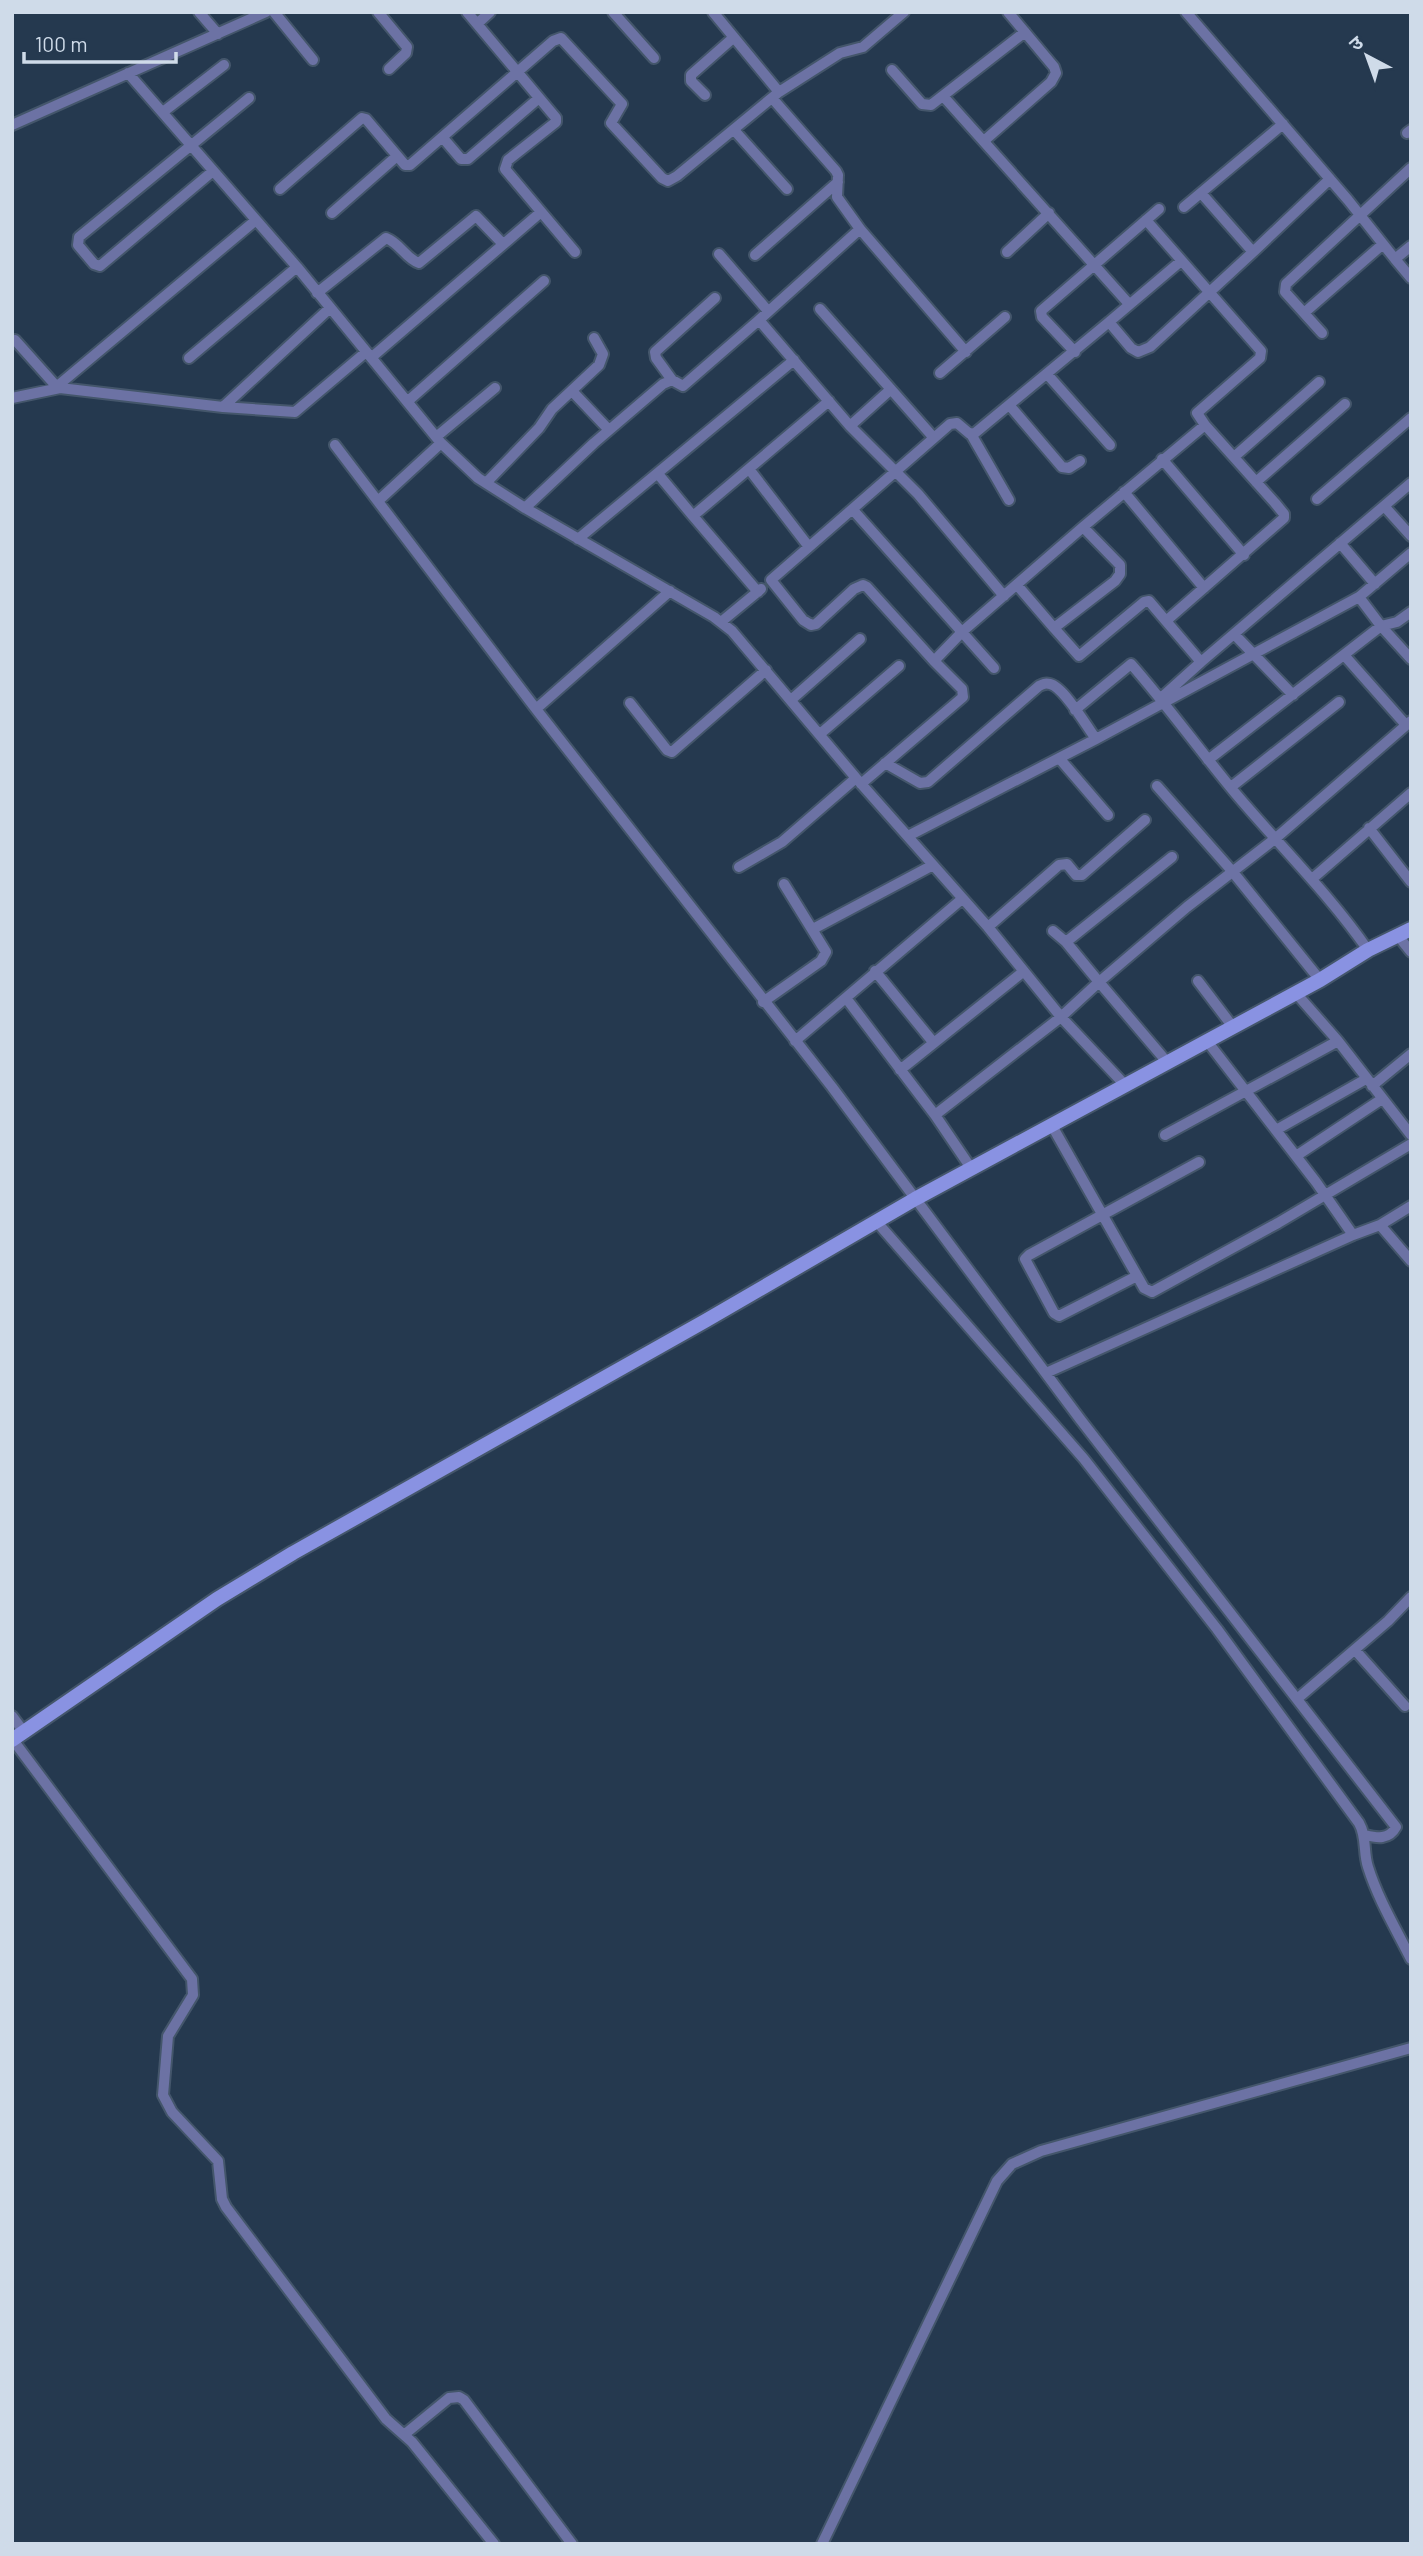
<svg xmlns="http://www.w3.org/2000/svg" width="1423" height="2556" font-family="Barlow,'Noto Sans Devanagari',sans-serif">
	<style>
		.lines { fill: none; stroke-linecap: round; stroke-linejoin: round }
		.street-casing { stroke: #44566b; stroke-width: 14 }
		.secondary-casing { stroke: #44566b; stroke-width: 18 }
		.street { stroke: #6c72a4; stroke-width: 10 }
		.secondary { stroke: #8992e2; stroke-width: 14 }
	</style>
	<rect width="100%" height="100%" fill="#25394f"/>
	<g class="lines">
		<defs>
			<path id="street" d="M199 12 218 34
				M274 12 313 60
				M378 12 407 47 406 53 389 69
				M467 12 556 118V122L508 160 505 169 575 252
				M613 12 654 58
				M713 12 779 92
				M1186 12 1348 200 1395 259
				M477 24 490 12
				M892 70 922 104 931 105 1025 32
				M128 73 297 267 441 443 478 478 525 508 714 617 732 631 856 778 988 927 1061 1017 1125 1085
				M705 95 691 81V75L733 38
				M943 96 1129 304
				M163 112 224 65
				M12 125 266 12
				M734 130 787 189
				M1407 133 1411 130
				M443 138 461 159H468L539 98
				M985 140 1051 82 1056 73 1054 67 1008 12
				M213 171 100 266 94 264 78 245 79 237 249 98
				M280 189 362 118 366 119 405 165H410L553 41 561 38 622 104 611 123 662 178 668 181 677 176 779 92 840 53 863 47 904 12
				M1201 193 1253 252 1330 179
				M1184 207 1283 124
				M332 213 397 156
				M1146 220 1261 351 1260 358 1197 413 1205 425
				M860 229 966 352
				M1411 246 1395 259 1411 278
				M1007 252 1049 213
				M719 254 768 311
				M755 255 838 182
				M1181 261 1109 322 1131 348 1138 352 1150 347 1253 252
				M317 293 386 238C400 243 406 259 419 263L476 216 503 244
				M820 309 934 438
				M1304 313 1383 244
				M759 320 860 229 837 197 838 175 836 171 772 98
				M1322 333 1285 292 1286 284 1411 168
				M15 340 57 387
				M1075 352 1042 317 1041 311 1159 209
				M372 357 541 212
				M189 358 297 267
				M940 373 1005 317
				M1047 374 1110 445
				M672 380 656 358 655 352 715 298
				M55 388 256 220
				M572 391 609 430
				M12 398 60 388 223 407 295 412 366 352
				M408 401 544 281
				M1010 406 1062 467 1069 468 1080 461
				M223 407 330 308
				M850 426 890 390
				M971 434 1009 500
				M436 437 495 388
				M335 445 536 709 832 1087 1080 1419 1396 1827C1389 1840 1377 1838 1365 1835
				M1234 457 1319 382
				M1162 459 1244 555
				M749 469 809 547
				M658 474 693 516 829 401
				M1256 482 1345 404
				M486 483 539 428 552 409 599 365 603 354 594 338
				M1124 492 1204 588
				M1317 499 1411 418
				M378 501 441 443
				M1384 506 1411 536
				M525 508 594 443 663 384 672 380 683 386 759 320 850 426 918 494 1004 596
				M853 510 994 668
				M693 516 758 592
				M578 539 794 360
				M1340 543 1375 584
				M1017 585 1054 628 1115 581 1120 574V565L1083 527
				M1359 597 1411 553
				M721 622 761 589
				M1054 628 1079 656 1144 602 1149 601 1166 621
				M1234 634 1293 695
				M1344 655 1406 725
				M934 661 867 587 863 585 854 589 816 624 811 625 803 620 771 580 950 424 957 423 970 434 975 433 1109 322
				M1201 662 1411 483
				M791 700 860 639
				M630 703 667 750 672 752 766 670
				M536 709 670 591
				M1075 710 1131 664C1168 706 1200 751 1236 794 1280 846 1329 894 1368 950
				M820 734 899 666
				M1059 758 1108 815
				M1208 760 1381 626 1397 622 1411 612
				M885 763 920 783 928 782 1039 686C1043 684 1045 683 1050 684 1064 687 1087 727 1096 739
				M861 784 963 697 962 689 934 661 963 631 1083 527 1205 425 1275 503 1284 514V518L1166 621 1201 662 1161 698
				M1157 786 1232 871 1320 980
				M1231 787 1339 702
				M1369 828 1411 882
				M908 836 1096 739 1359 597 1381 626 1411 659
				M739 867 782 842 856 778
				M1312 879 1411 793
				M988 927 1059 865 1067 864 1076 875H1082L1145 820
				M813 929 933 865
				M1399 937 1411 952
				M1066 942 1172 857
				M875 971 933 1042
				M1198 981 1233 1027
				M1295 992 1338 1041 1411 1135
				M846 998 935 1115 971 1168
				M763 1002 821 961 826 952 784 884
				M795 1041 962 899
				M1167 1062 1099 982 1187 907 1276 838 1411 721
				M900 1070 1024 971
				M1372 1086 1411 1054
				M935 1115 1061 1017 1099 982 1066 942 1053 931
				M1051 1124 1144 1288 1152 1292 1278 1223 1411 1144
				M1276 1130 1366 1079
				M1165 1135 1338 1041
				M1296 1156 1382 1099
				M876 1221 1084 1459 1217 1629 1359 1823C1367 1837 1363 1852 1368 1867 1378 1899 1396 1929 1411 1959
				M1380 1225 1411 1261
				M1353 1235 1380 1225 1411 1206
				M1137 1276 1059 1316 1054 1313 1025 1259 1029 1255 1199 1162
				M1046 1373 1353 1235 1316 1182 1207 1041
				M1355 1650 1405 1706
				M1297 1699 1388 1621 1411 1597
				M12 1716 24 1732
				M13 1740 192 1979 193 1995 168 2036 163 2095 172 2112 218 2161 222 2199 226 2207 386 2419 412 2442 494 2544
				M405 2434 449 2398 459 2397 464 2400 572 2544
				M822 2544 997 2181 1012 2164 1041 2151 1411 2048"/>
			<path id="secondary" d="M12 1740 217 1599 293 1553 705 1321 915 1199 1320 980 1368 950 1411 929"/>
		</defs>
		<use href="#street" class="street-casing"/>
		<use href="#secondary" class="secondary-casing"/>
		<use href="#street" class="street"/>
		<use href="#secondary" class="secondary"/>
	</g>
	<rect width="1423" height="2556" fill="none" stroke="#cfdbe9" stroke-width="28"/>
	<g transform="translate(1367 56) rotate(319)" stroke="#25394f" stroke-width="5" paint-order="stroke">
	<path d="M0-5L12 26L0 18L-12 26Z" fill="#cfdbe9"/>
	<text y="-10" font-size="19" font-weight="bold" text-anchor="middle" fill="#cfdbe9">उ</text>
	</g>
	<path d="M24 52v10h152v-10" fill="none" stroke="#cfdbe9" stroke-width="3.5"/>
	<text x="35" y="52" font-size="21" fill="#cfdbe9" stroke="#25394f" stroke-width="5" paint-order="stroke">100 m</text>
</svg>
